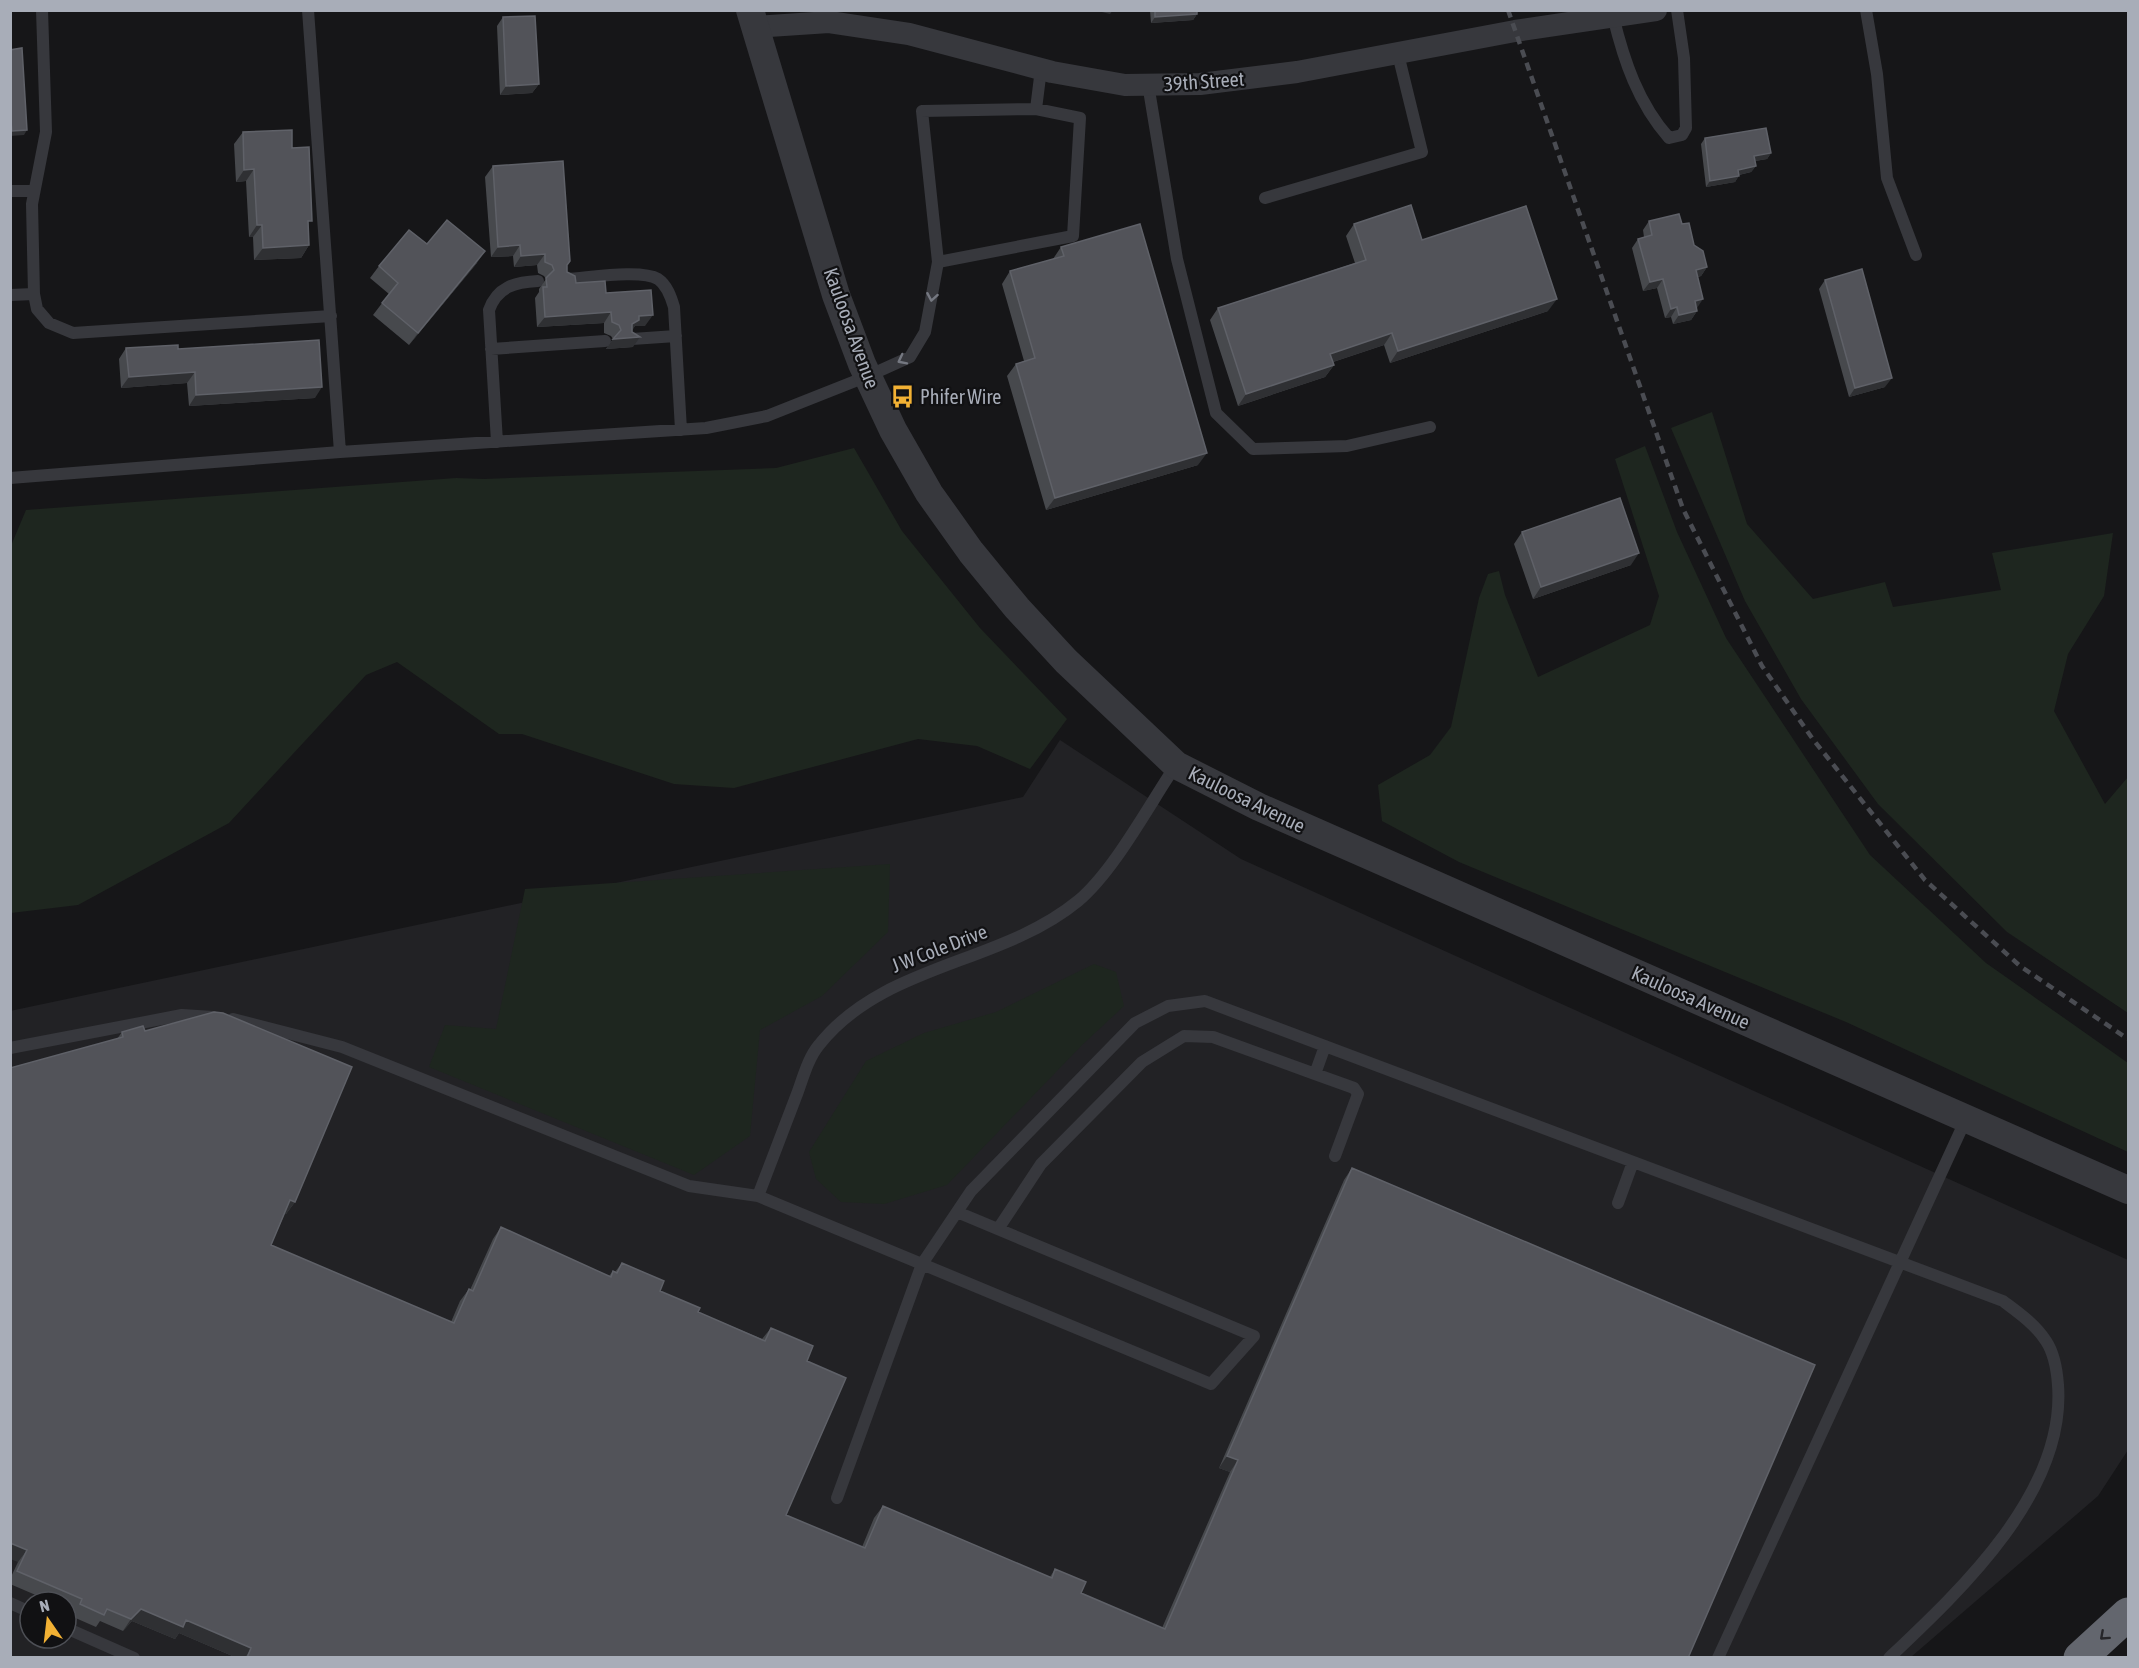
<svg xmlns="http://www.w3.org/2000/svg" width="2139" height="1668" font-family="'Asap Condensed',sans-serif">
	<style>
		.built { fill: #222225; fill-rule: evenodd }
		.green { fill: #1e261f }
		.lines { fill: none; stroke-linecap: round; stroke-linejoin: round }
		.service { stroke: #37383d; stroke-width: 12 }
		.minor { stroke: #37383d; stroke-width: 22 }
		.tertiary { stroke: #37383d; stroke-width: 28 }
		.motorway { stroke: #63666e; stroke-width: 33 }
		.rail { stroke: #4a4c52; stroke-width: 4.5; stroke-dasharray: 8 6; stroke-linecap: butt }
		.wall { fill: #47494d }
		.shaded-wall { fill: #2f3033 }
		.building { fill: #525359; stroke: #5f6168; stroke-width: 1.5 }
		.oneway { stroke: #757881 }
		.oneway2 { stroke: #26262a }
		.labels { text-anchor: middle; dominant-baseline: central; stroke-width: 4.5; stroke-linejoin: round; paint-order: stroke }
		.street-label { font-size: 20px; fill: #a8adb8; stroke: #111113 }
		.poi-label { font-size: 20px; fill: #a8adb8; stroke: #111113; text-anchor: start }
	</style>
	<rect width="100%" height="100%" fill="#161618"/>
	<path class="built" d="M1060 740 1241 859 2128 1260V1450L2098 1496 1911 1657H11L10 1011 1023 797ZM30 1602H66V1638H30Z"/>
	<path class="green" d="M1712 412 1747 524 1813 599 1885 582 1893 607 2001 590 1992 553 2113 533 2104 596 2068 654 2054 711 2105 804 2128 777V1013L2007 932 1878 804 1801 699 1745 601 1671 428Z
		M1645 446 1677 532 1726 638 1870 855 1986 963 2128 1063V1152L1846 1022 1459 862 1382 821 1378 785 1430 755 1451 727 1479 598 1488 574 1499 571 1505 595 1538 677 1650 625 1659 596 1615 459Z
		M854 448 902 531 980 628 1067 719 1030 769 977 746 918 739 734 788 674 784 522 734H499L397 662 366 675 229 823 78 905 11 913 10 548 26 510 456 478 484 479 776 468Z
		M890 864 888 932 822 996 760 1030 750 1136 694 1175 429 1067 445 1025 496 1029 525 889Z
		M1094 964 1116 972 1124 1006 1082 1045 947 1185 884 1204 841 1202 816 1179 809 1152 866 1061 924 1033 996 1012Z"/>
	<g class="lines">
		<path class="service" d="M42 10 46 132 32 204 34 294 37 309 49 323 73 333 331 316
			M308 10 340 452
			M1866 10 1877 74 1887 178 1916 255
			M1613 16C1624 61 1638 103 1669 138L1682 135 1686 128 1684 58 1677 10
			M1148 84 1177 259 1216 413 1253 449 1347 446 1430 427
			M10 191H34
			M1265 198 1422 152 1398 54
			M938 262 1073 236 1080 118 1036 109
			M567 279C588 278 641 269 658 279 667 285 671 297 674 307L681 430
			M10 295 34 294
			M632 339 676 336
			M491 349 605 341
			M497 442 489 310C497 287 515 282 538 281
			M10 478 340 452 706 428 767 416 868 376 910 357 925 332 938 262 922 111 1036 109 1041 69
			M233 1019 342 1047 689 1186 758 1196 1211 1384 1254 1336 957 1212
			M10 1048 182 1015 213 1017
			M1315 1074 1354 1088 1358 1094 1335 1156
			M758 1196C771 1162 784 1128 797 1094 803 1078 808 1058 819 1045 884 963 1000 965 1078 901 1114 871 1149 805 1176 765
			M1618 1203 1633 1162
			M998 1229 1041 1164 1142 1062 1184 1036 1213 1037 1315 1074 1325 1046
			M837 1498 922 1264 971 1191 1135 1023 1168 1006 1205 1001 2003 1301C2019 1313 2035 1324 2046 1341 2054 1353 2057 1371 2058 1385 2066 1492 1961 1590 1889 1658
			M10 1603 30 1612
			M66 1628 134 1658
			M1718 1658 1966 1119"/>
		<path class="minor" d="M754 27 829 22 909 34 1052 72 1125 85 1200 84 1297 72 1515 31 1656 10"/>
		<path class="tertiary" d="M750 10 836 295 862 364 893 430 929 493 971 552 1017 608 1066 661 1176 765 1259 807 2128 1190"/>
		<path class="motorway" d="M2080 1658 2128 1614"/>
		<path class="rail" d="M1508 10 1683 509 1762 666 1812 738 1925 880 2020 966 2128 1039"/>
	</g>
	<path class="wall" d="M1150 10H1197V14L1193 20 1151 23Z
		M503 17 539 84 532 93 500 95 497 26Z
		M243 132 292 148 308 226 309 245 301 258 254 260 253 237H249L246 181 236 182 234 144Z
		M1705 138 1771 153 1767 159 1755 161 1756 166 1751 172 1739 175 1735 182 1706 187 1701 144Z
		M493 166 567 266V272L576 283 606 293 645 326H635L632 329 633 347 606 349 613 339 611 336 604 333V323L537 327 535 298 539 292V289L546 279 544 276 538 273 537 265 514 267 513 256 491 257 485 177Z
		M1649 221 1682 224 1707 267 1701 276 1698 277 1696 308 1697 311 1691 320 1673 324 1671 317 1665 318 1657 288 1643 291 1632 248 1638 239 1644 237 1643 230Z
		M1354 224 1422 240 1548 311 1390 363 1384 345 1333 362 1334 365 1325 377 1238 406 1210 320 1218 308 1355 263 1346 236Z
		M427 244 477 263 409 345 373 315 389 294 370 278 379 266Z
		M1061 247 1198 465 1046 510 1007 376 1016 364 1024 361 1002 284 1010 271 1053 259Z
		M1825 280 1885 387 1849 397 1819 289Z
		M126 348 178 349 315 398 189 406 187 383 121 388 119 359Z
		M1522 532 1631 565 1533 599 1514 544Z
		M145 1031 295 1202 286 1214 285 1213 271 1245 451 1322 460 1301 469 1289 470 1290 493 1239 501 1227 609 1276 613 1271 615 1272 622 1263 660 1291 698 1312 762 1339 771 1328 807 1361 786 1515 862 1547 874 1518 883 1506 1050 1577 1055 1569 1081 1593 1162 1628 1230 1472 1219 1468 1344 1180 1352 1168 1688 1658H237L179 1633 175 1639 132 1621 123 1631 100 1621 96 1627 71 1616 74 1611 66 1608V1602H52L10 1584V1579L18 1562 117 1039 122 1032Z"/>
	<path class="shaded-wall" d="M1094 10H1113L1110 14Z
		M1197 14 1193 20 1151 23 1155 17Z
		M539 84 532 93 500 95 506 86Z
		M27 130 24 135 10 136 12 131Z
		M1771 153 1767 159 1749 162 1754 156Z
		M1756 166 1751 172 1734 176 1738 170Z
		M254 169 246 181 236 182 244 170Z
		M1739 176 1735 182 1706 187 1710 181Z
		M257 225H262L253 237H249Z
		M309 245 301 258 254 260 263 248Z
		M520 245 513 256 491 257 498 247Z
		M485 251 477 263 409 345 418 333Z
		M545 254 537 265 514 267 521 256Z
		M1707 267 1701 276 1690 279 1696 270Z
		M1663 279 1657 288 1643 291 1650 282Z
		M1557 299 1548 311 1390 363 1398 351Z
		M1703 299 1697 308 1695 301Z
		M1677 307 1671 317 1665 318 1671 309Z
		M1697 311 1691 320 1673 324 1679 315Z
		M611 312 604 323 537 327 545 317Z
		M653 315 645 326H635L632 331 625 335 639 316Z
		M1392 333 1384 345 1321 366 1330 354Z
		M640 337 633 347 606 349 613 339Z
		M1334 365 1325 377 1238 406 1246 394Z
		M195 372 187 383 121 388 129 377Z
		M1892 378 1885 387 1849 397 1855 388Z
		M322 387 315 398 189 406 196 395Z
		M1207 453 1198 465 1046 510 1055 498Z
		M1639 553 1631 565 1533 599 1541 587Z
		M290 1200 295 1202 286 1214 282 1212Z
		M1227 1456 1238 1460 1230 1472 1219 1468Z
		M10 1543 27 1550 18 1562 10 1559Z
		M141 1609 186 1620 251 1648 245 1658H237L179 1633 175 1639 132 1621 123 1631 131 1619Z"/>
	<path class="building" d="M1155 10H1197V14L1155 17Z
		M535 16 539 84 506 86 503 17Z
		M22 48 27 130 12 131 10 112V50Z
		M1766 128 1771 153 1754 156 1756 166 1738 170 1739 176 1710 181 1705 138Z
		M292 130V148L309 147 312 221H308L309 245 263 248 262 225H257L254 169 244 170 243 132Z
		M563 161 570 261 567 265V272L575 276 576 283 605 281 606 293 651 290 653 315 639 316V320L632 324V332L640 337 613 339 621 330 619 325 612 322 611 312 545 317 543 287H547L546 278 554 270 552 265 545 262V254L521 256 520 245 498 247 493 166Z
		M1411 205 1422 240 1526 206 1557 299 1398 351 1392 333 1330 354 1334 365 1246 394 1218 308 1366 260 1354 224Z
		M1679 214 1682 224 1689 223 1694 245 1703 251 1707 267 1696 270 1703 299 1695 301 1697 311 1679 315 1677 307 1671 309 1663 279 1650 282 1638 239 1652 235 1649 221Z
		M447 220 485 251 418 333 382 303 398 283 379 266 409 230 427 244Z
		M1140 224 1207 453 1055 498 1016 364 1035 358 1010 271 1064 256 1061 247Z
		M1862 269 1892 378 1855 388 1825 280Z
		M319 340 322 387 196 395 195 372 129 377 126 348 178 345V349Z
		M1620 498 1639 553 1541 587 1522 532Z
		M214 1012 223 1013 352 1067 295 1202 290 1200 271 1245 454 1323 469 1289 473 1291 501 1227 611 1277 613 1271 617 1273 622 1263 664 1281 660 1291 700 1308 698 1312 765 1341 771 1328 813 1346 807 1361 846 1378 786 1515 865 1548 883 1506 1052 1578 1055 1569 1086 1582 1081 1593 1165 1629 1238 1460 1227 1456 1352 1168 1815 1365 1688 1658H247L251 1648 186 1620 183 1627 141 1609 131 1619 107 1609 104 1615 80 1604 82 1599 17 1571 27 1550 10 1543V1068L123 1037 122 1032 143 1026 145 1031Z"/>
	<defs><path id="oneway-chevron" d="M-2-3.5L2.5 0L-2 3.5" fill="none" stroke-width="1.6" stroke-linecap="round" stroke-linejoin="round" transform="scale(1.5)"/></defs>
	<g class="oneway">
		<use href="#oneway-chevron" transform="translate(932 297) rotate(100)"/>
		<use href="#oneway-chevron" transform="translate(902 360) rotate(153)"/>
	</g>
	<use class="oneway2" href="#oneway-chevron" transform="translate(2104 1636) rotate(138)"/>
	<defs>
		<symbol id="bus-bare" viewBox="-9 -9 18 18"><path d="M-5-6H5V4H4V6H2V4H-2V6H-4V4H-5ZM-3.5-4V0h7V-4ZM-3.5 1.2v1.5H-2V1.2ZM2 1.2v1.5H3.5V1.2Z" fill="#f2b134" stroke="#111113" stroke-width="2.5" paint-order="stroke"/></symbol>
	</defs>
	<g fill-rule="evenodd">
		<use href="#bus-bare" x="886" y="380" width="33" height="33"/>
	</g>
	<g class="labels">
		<g class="street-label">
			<text transform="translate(1204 81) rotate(-4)">39th Street</text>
			<text transform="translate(852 328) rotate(70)">Kauloosa Avenue</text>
			<text transform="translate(1247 799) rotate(26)">Kauloosa Avenue</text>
			<text transform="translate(939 948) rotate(-21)">J W Cole Drive</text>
			<text transform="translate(1691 997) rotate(24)">Kauloosa Avenue</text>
		</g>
		<g class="poi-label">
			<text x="920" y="396">Phifer Wire</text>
		</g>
	</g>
	<rect width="2139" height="1668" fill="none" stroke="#a8adb8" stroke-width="24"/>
	<g transform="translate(48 1620) rotate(346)"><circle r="28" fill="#111113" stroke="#4d4f55" stroke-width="1.5"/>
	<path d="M0-4.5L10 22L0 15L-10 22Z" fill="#f2b134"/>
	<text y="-9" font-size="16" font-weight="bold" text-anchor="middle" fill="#a8adb8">N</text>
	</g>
</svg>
